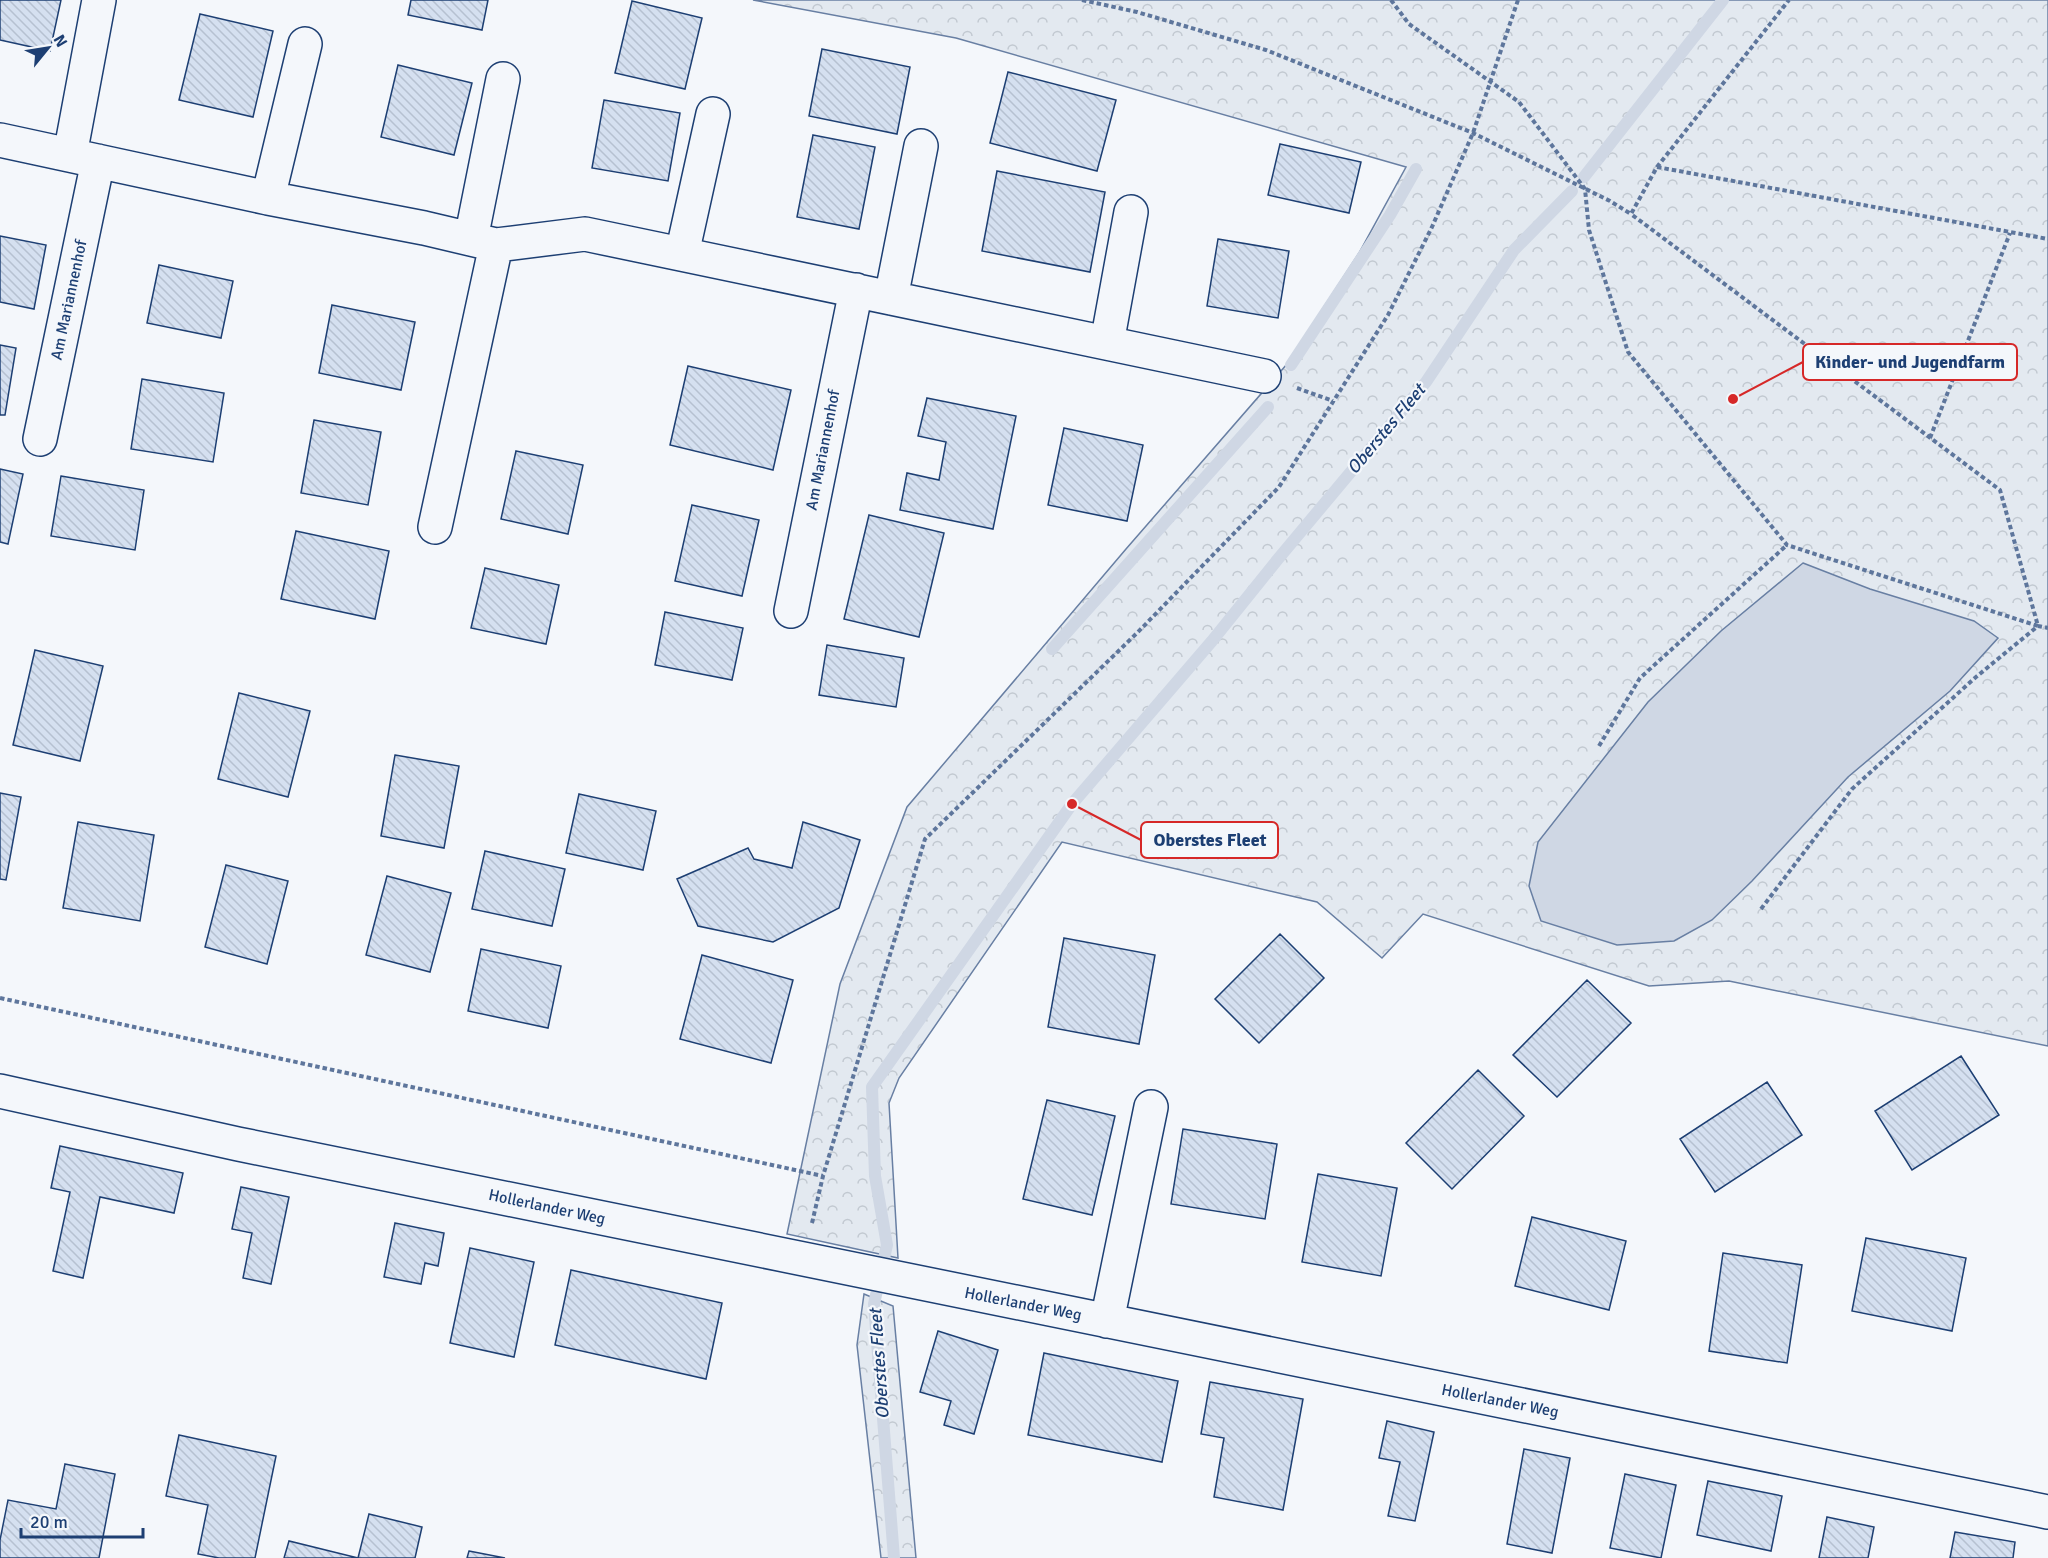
<svg xmlns="http://www.w3.org/2000/svg" width="2048" height="1558" font-family="Signika,sans-serif">
	<style>
		.forest { fill: url(#forest-crowns); stroke: #687fa3; stroke-width: 1.5 }
		.water { fill: #cfd7e4; stroke: #687fa3; stroke-width: 1.5 }
		.lines { fill: none; stroke-linecap: round; stroke-linejoin: round }
		.stream { stroke: #cfd7e4; stroke-width: 12 }
		.building { fill: url(#building-back-hatch); stroke: #1d3f73; stroke-width: 1.5 }
		.minor-casing { stroke: #1d3f73; stroke-width: 36 }
		.path { stroke: #5e769c; stroke-width: 4; stroke-dasharray: 4.5 3; stroke-linecap: butt }
		.minor { stroke: #f4f7fb; stroke-width: 33 }
		.labels { text-anchor: middle; dominant-baseline: central; stroke-width: 4.5; stroke-linejoin: round; paint-order: stroke }
		.street-label { font-size: 16px; fill: #1d3f73; stroke: #f4f7fb }
		.water-label { font-size: 18px; font-style: italic; fill: #1d3f73; stroke: #f4f7fb }
		.leader { fill: none; stroke: #d62828; stroke-width: 2 }
		.callout-dot { fill: #d62828; stroke: #f4f7fb; stroke-width: 2 }
		.callout { fill: #f4f7fb; stroke: #d62828; stroke-width: 2 }
		.callout-label { font-size: 18px; text-anchor: middle; font-weight: bold; fill: #1d3f73 }
	</style>
	<defs>
		<pattern id="forest-crowns" width="20" height="18" patternUnits="userSpaceOnUse" patternTransform="scale(1.5)"><rect width="20" height="18" fill="#e3e9f0"/><path d="M2 6a3 3 0 1 1 6 0M12 15a3 3 0 1 1 6 0" fill="none" stroke="#c2c9d1"/></pattern>
		<pattern id="building-back-hatch" width="6" height="6" patternUnits="userSpaceOnUse" patternTransform="scale(1.5)"><rect width="6" height="6" fill="#d5e0f0"/><path d="M-1 5l2 2M0 0l6 6M5-1l2 2" fill="none" stroke="#b6c1d1"/></pattern>
	</defs>
	<rect width="100%" height="100%" fill="#f4f7fb"/>
	<path class="forest" d="M753 0H2048V1046L1729 981 1649 986 1423 914 1382 958 1317 902 1062 842 899 1078 889 1103 898 1258 787 1234 840 984 907 807 1126 549 1287 364 1359 253 1406 167 956 38Z
		M864 1294 893 1306 916 1558H881L857 1345Z"/>
	<path class="water" d="M1803 563 1870 589 1974 621 1998 638 1950 691 1848 777 1752 881 1712 920 1674 941 1617 945 1541 921 1529 886 1538 842 1648 702 1721 631Z"/>
	<g class="lines">
		<path class="stream" d="M1584 177 1723 0
			M1291 365 1390 215 1416 169
			M1052 649 1268 407
			M894 1558 874 1304 887 1245 875 1176 872 1087 1072 804 1212 641 1278 559 1426 382 1514 250 1572 191"/>
	</g>
	<path class="building" d="M0 0H61L50 51 0 40Z
		M411 0H488L482 30 408 15Z
		M632 1 702 18 685 89 615 73Z
		M200 14 273 31 253 117 179 100Z
		M822 49 910 67 897 134 809 116Z
		M398 65 472 83 454 155 381 137Z
		M1008 72 1116 100 1097 171 990 143Z
		M604 100 680 113 668 181 592 168Z
		M813 135 875 147 859 229 797 217Z
		M1280 144 1361 162 1349 213 1268 195Z
		M997 171 1105 192 1090 272 982 251Z
		M0 236 46 245 34 309 0 302Z
		M1218 239 1289 251 1278 318 1207 306Z
		M159 265 233 281 221 338 147 323Z
		M332 305 415 322 401 390 319 373Z
		M0 345 16 348 5 415H0Z
		M688 366 791 390 773 470 670 445Z
		M142 379 224 393 213 462 131 449Z
		M927 398 1016 416 993 529 900 510 907 473 939 480 946 442 918 436Z
		M314 420 381 432 368 505 301 493Z
		M1064 428 1143 445 1127 521 1048 505Z
		M516 451 583 465 568 534 501 519Z
		M0 469 23 474 8 544 0 542Z
		M61 476 144 490 135 550 51 536Z
		M692 505 759 520 742 596 675 581Z
		M869 515 944 533 919 637 844 619Z
		M296 531 389 551 375 619 281 599Z
		M485 568 559 585 546 644 471 628Z
		M665 612 743 628 732 680 655 665Z
		M827 645 904 658 896 707 819 695Z
		M35 650 103 666 80 761 13 745Z
		M239 693 310 711 288 797 218 779Z
		M395 755 459 766 444 848 381 836Z
		M0 793 21 797 6 880 0 879Z
		M579 794 656 811 643 870 566 853Z
		M78 822 154 835 140 921 63 908Z
		M803 822 860 840 839 908 773 942 698 926 677 879 748 848 754 859 792 868Z
		M485 851 565 869 552 926 472 909Z
		M226 865 288 881 267 964 205 947Z
		M387 876 451 893 430 972 366 955Z
		M1280 934 1324 978 1259 1043 1215 999Z
		M1064 938 1155 955 1139 1044 1048 1027Z
		M481 949 561 966 548 1028 468 1011Z
		M702 955 793 980 771 1063 680 1039Z
		M1587 980 1631 1023 1557 1097 1513 1055Z
		M1961 1056 1999 1115 1912 1170 1875 1111Z
		M1478 1070 1524 1116 1452 1189 1406 1143Z
		M1767 1082 1802 1135 1715 1192 1680 1139Z
		M1047 1100 1115 1116 1092 1215 1023 1199Z
		M1183 1129 1277 1144 1265 1219 1171 1204Z
		M60 1146 183 1173 174 1213 100 1197 83 1278 53 1271 70 1192 51 1188Z
		M1318 1174 1397 1188 1381 1276 1302 1262Z
		M241 1187 289 1197 271 1284 243 1278 252 1233 232 1229Z
		M1532 1217 1626 1241 1609 1310 1515 1286Z
		M395 1223 444 1233 438 1266 425 1263 421 1284 384 1277Z
		M1866 1238 1966 1258 1952 1331 1852 1311Z
		M470 1248 534 1262 514 1357 450 1343Z
		M1723 1253 1802 1265 1787 1363 1709 1351Z
		M571 1270 722 1303 706 1379 555 1345Z
		M938 1331 998 1350 974 1434 944 1425 951 1401 920 1392Z
		M1044 1353 1178 1381 1162 1462 1028 1435Z
		M1210 1382 1303 1399 1283 1510 1214 1497 1224 1438 1201 1434Z
		M1387 1421 1434 1432 1415 1521 1388 1516 1400 1462 1379 1458Z
		M179 1435 276 1456 255 1558H219L198 1554 208 1505 166 1496Z
		M1524 1449 1570 1458 1552 1553 1507 1544Z
		M65 1464 115 1474 99 1558H0V1540L8 1500 56 1509Z
		M1625 1474 1676 1485 1661 1558 1610 1548Z
		M1708 1481 1782 1496 1771 1551 1697 1535Z
		M369 1514 422 1527 415 1558H284L289 1541 358 1558Z
		M1827 1517 1874 1527 1868 1558H1819Z
		M1955 1532 2015 1542 2013 1558H1950Z
		M469 1551 505 1558H467Z"/>
	<g class="lines">
		<defs>
			<path id="minor" d="M0 140 268 198 424 228 496 245 585 234 1264 376
				M70 155 99 0
				M268 198 305 44
				M471 239 503 79
				M682 254 713 114
				M891 298 921 146
				M1107 343 1131 212
				M40 439 98 161
				M435 527 496 245
				M791 611 856 290
				M0 1091 238 1144 2048 1512
				M1107 1321 1151 1107"/>
		</defs>
		<use href="#minor" class="minor-casing"/>
		<path class="path" d="M1082 0 1137 12 1266 50 1473 133 1610 201 1631 214 1657 167 1789 0
			M1391 0 1409 24 1519 102 1585 189 1589 230 1628 352 1787 545 2038 626 2000 490 1631 214
			M1657 167 2048 239
			M1297 388 1333 401
			M1930 438 2010 233
			M1599 746 1640 678 1787 545
			M1761 909 1852 789 1976 677 2038 626 2048 628
			M0 998 823 1176
			M812 1223 823 1176 925 839 1137 633 1279 487 1388 315 1432 227 1473 133 1518 0"/>
		<use href="#minor" class="minor"/>
	</g>
	<g class="labels">
		<g class="street-label">
			<text transform="translate(69 300) rotate(-78)">Am Mariannenhof</text>
			<text transform="translate(823 450) rotate(-79)">Am Mariannenhof</text>
			<text transform="translate(547 1207) rotate(12)">Hollerlander Weg</text>
			<text transform="translate(1023 1304) rotate(11)">Hollerlander Weg</text>
			<text transform="translate(1500 1401) rotate(11)">Hollerlander Weg</text>
		</g>
		<g class="water-label">
			<text transform="translate(1386 429) rotate(-50)">Oberstes Fleet</text>
			<text transform="translate(879 1364) rotate(-94)">Oberstes Fleet</text>
		</g>
	</g>
	<path class="leader" d="M1733 399L1803 362M1072 804L1141 840"/>
	<g class="callout-dot">
		<circle cx="1733" cy="399" r="6"/>
		<circle cx="1072" cy="804" r="6"/>
	</g>
	<g class="callout">
		<rect x="1803" y="344" width="214" height="36" rx="6"/>
		<rect x="1141" y="822" width="137" height="36" rx="6"/>
	</g>
	<g class="callout-label">
		<text x="1910" y="368">Kinder- und Jugendfarm</text>
		<text x="1210" y="846">Oberstes Fleet</text>
	</g>
	<g transform="translate(48 48) rotate(60)" stroke="#f4f7fb" stroke-width="4.5" paint-order="stroke">
	<path d="M0-4.5L10 22L0 15L-10 22Z" fill="#1d3f73"/>
	<text y="-9" font-size="16" font-weight="bold" text-anchor="middle" fill="#1d3f73">N</text>
	</g>
	<path d="M21 1528v9h122v-9" fill="none" stroke="#1d3f73" stroke-width="3"/>
	<text x="30" y="1528" font-size="18" fill="#1d3f73" stroke="#f4f7fb" stroke-width="4.5" paint-order="stroke">20 m</text>
</svg>
